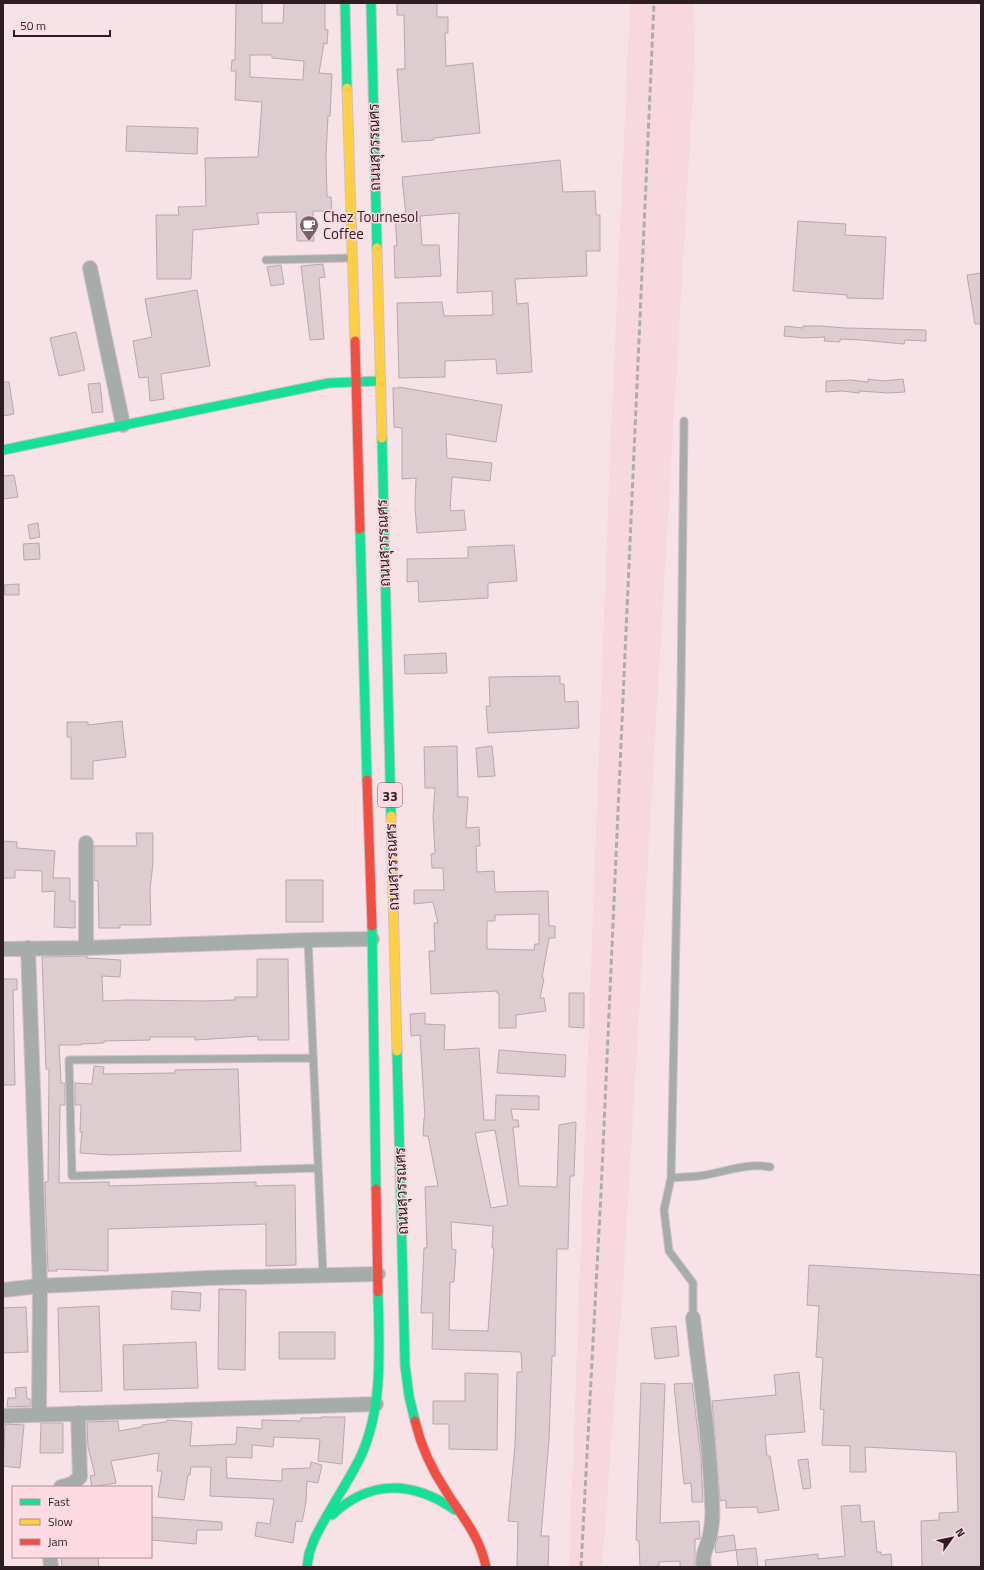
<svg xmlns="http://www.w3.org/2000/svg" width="984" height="1570" font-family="'Titillium Web',Sarabun,sans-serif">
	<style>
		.built { fill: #f8d8df }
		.building { fill: #ddccd0; stroke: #b8a8ac; fill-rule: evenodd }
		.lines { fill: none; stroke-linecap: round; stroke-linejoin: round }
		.lane-casing { stroke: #d0c0c5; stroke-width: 9 }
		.street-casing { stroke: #d0c0c5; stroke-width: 16 }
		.fast-casing { stroke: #d0c0c5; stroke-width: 11 }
		.slow-casing { stroke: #d0c0c5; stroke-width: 11 }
		.jam-casing { stroke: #d0c0c5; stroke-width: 11 }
		.lane { stroke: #a5acab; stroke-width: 7 }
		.street { stroke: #a5acab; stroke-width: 14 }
		.fast { stroke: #16e098; stroke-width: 9 }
		.slow { stroke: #ffcf43; stroke-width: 9 }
		.jam { stroke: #f24e42; stroke-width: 9 }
		.rail { stroke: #aeacad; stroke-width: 3; stroke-dasharray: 6 3; stroke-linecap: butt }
		.labels { text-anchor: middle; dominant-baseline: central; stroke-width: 3; stroke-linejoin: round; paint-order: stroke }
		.shield { fill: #fedae3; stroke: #6c565d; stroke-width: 1 }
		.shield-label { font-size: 14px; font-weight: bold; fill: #2e1e23 }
		.street-label { font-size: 15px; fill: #2e1e23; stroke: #fedae3 }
		.poi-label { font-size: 15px; fill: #2e1e23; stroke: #fedae3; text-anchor: start }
	</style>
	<rect width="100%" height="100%" fill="#f6e2e7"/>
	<path class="built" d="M630 3H694L695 58 624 1270 602 1567H569L609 480Z"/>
	<path class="building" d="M236 3H262V23H283L284 3H325V29L328 30 327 44 324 43 319 73 332 74 330 116H328L326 156 327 197H331L332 211H313L314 241H297L296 212 257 213 259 224 193 230 191 279H157L156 215H179L178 207 206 206 205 158 258 157 262 102 235 100 236 71H231L232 60H235ZM250 55H272V58L304 61 303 80 250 77Z
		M397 3H437V17H448V33H445L446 66 473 63 480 133 434 138V140L402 142 397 69H405L404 15H397Z
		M127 126 198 128 197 154 126 151Z
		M560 160 563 192 595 191 596 215H600V251H586L587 276 515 279 517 304 528 303 532 372 497 374 496 359 445 361V377L399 378 397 303 442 302 444 316 493 315 492 291 457 293 459 213 420 216 422 245H439L441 276 395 278 394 246H397L395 216H406L402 177Z
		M798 221 846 224 845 235 886 237 883 299 847 298V295L793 291Z
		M323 264 325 277 319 278 324 339 310 340 301 266Z
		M281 265 284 284 271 286 267 267Z
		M981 273V324H975L967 275Z
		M197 290 210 366 161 374 164 399 150 401 148 377 139 378 133 341 152 337 145 299Z
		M785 326 803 328V326H820L845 328 926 330V341L905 340 904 344 861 340 840 339V342L824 341 825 337 804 338 784 336Z
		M76 332 85 370 59 376 50 338Z
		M868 379 883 381 903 379 905 392 889 393 859 391V393L842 391 826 392V381L851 380 868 382Z
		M3 382H9L14 414 3 416Z
		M100 383 103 412 92 413 88 384Z
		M399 387 502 405 496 442 446 434 447 458 492 463 490 481 452 477 450 511 464 510 466 530 417 533 415 506 416 478 402 479V428L394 427 393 388H399Z
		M14 475 18 497 3 499V476Z
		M38 523 40 537 30 539 28 525Z
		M39 543 40 559 24 560 23 544Z
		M514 545 517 581 488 583V598L419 602 418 581 407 582V559L468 558V547Z
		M19 584V595H5L4 585Z
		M446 653 447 673 405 674 404 655Z
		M560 676V684H564L565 702 578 701 579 728 488 733 486 706H490L489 677Z
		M122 721 126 757 93 761V779H71V737H67V722H88V725Z
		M457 746 458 797H468L466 828 479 827 480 846H476L477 872 494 871 495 892 548 891 549 926H555V938H549L542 978H544L540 998H544L546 1011 516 1015V1028H499V994L497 993V991L431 994 429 951H435L434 923H438L433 902 414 904V890H444L443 868H432L431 854 435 853 433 817 435 788H425L424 747ZM539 914V944H535L534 950 487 949V921H495V915Z
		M492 746 495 776 478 777 476 748Z
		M136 833H153V863L150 889 151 925H120V928H99L98 881 94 880V846H137Z
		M3 841 17 842V848L55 851 53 878H70V901H75V928L54 927 55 891 42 892V871L15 870V878H3Z
		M286 880H323V922H286Z
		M87 956V958L121 960 120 977 102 976 103 1001 128 1000 203 1001 235 1000V997H257V959H288L289 1040H258V1036L195 1040V1037H150V1040L104 1041V1043L81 1044V1045H59L61 1083H65V1105H60L59 1183 109 1182V1186L256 1182V1186L295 1185 296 1265 266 1266V1224L108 1229V1271L57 1269V1271H48L45 1189V1182H48L49 1069H46L42 957Z
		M3 979H17V990H13L15 1085H3Z
		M569 993H584V1028L569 1027Z
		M425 1013V1024L445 1025 444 1050 479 1048 484 1120H495L496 1095 539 1096V1110L511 1109 513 1120H518L519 1127H513L519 1186 557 1187 559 1125 576 1122 574 1176H570L568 1249H557L555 1356H552L549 1440 541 1536H549L548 1567H517L518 1522 508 1521 515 1445 517 1372H522L521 1352 432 1349 433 1313H421L424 1248H427L425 1187 438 1186 428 1136H423L424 1118H425L420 1035 411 1036 410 1014ZM495 1130 508 1205 491 1208 475 1133ZM451 1222 493 1226 492 1248H494L488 1331 449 1330 450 1282H454L456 1250 452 1249Z
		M499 1050 566 1055 565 1077 497 1073Z
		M94 1066 104 1067 103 1074 175 1073V1070L238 1069 241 1151 110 1155 80 1153 82 1132H80L81 1105H75V1083L92 1084Z
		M809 1265 981 1275V1567H922L921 1521 939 1520V1513L958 1512 956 1452 865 1447 866 1472H850V1446L822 1445 824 1410 820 1409 823 1358 816 1357 819 1306 807 1305Z
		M219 1289 246 1290 245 1370 218 1369Z
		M172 1291 201 1293 200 1311 171 1309Z
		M99 1306 102 1391 60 1392 58 1308Z
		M26 1307 28 1352 3 1353V1308Z
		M676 1326 679 1356 655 1359 651 1328Z
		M279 1332H335V1359H279Z
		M196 1342 198 1388 124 1390 123 1345Z
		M799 1372 805 1432 765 1435 767 1456H770L779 1510 758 1513 757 1507 726 1508V1500L720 1501 712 1401 776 1395 774 1375Z
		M465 1373 498 1374 497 1450 449 1449V1424H433V1401H465Z
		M641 1383 665 1384 660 1523 699 1521 700 1539H695V1567H680V1561L659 1562V1566L640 1567 639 1541 636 1540Z
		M692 1383 701 1458 703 1502H692L691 1483 684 1484 674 1384Z
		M26 1387 27 1399H31V1406L7 1407 8 1398H16L15 1388Z
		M321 1417H345L342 1464 318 1461 320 1439 274 1437 273 1447 252 1445V1458L226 1457 227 1478 282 1481V1469L310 1468 311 1462 322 1465 318 1483 307 1481 306 1502 302 1522 296 1521 293 1543 255 1536 257 1522 270 1524 274 1499 210 1496 211 1467H191L190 1475H188L184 1500 158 1497 162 1471H157L159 1453 111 1461 116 1483 92 1487 90 1476 95 1475 88 1447 87 1422 118 1421 119 1431 142 1427V1425L166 1422 167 1420 192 1422 190 1446 236 1444 237 1427 262 1429V1420L301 1421V1418H321Z
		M41 1423H63V1453H40Z
		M5 1424 24 1425 20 1468 3 1466Z
		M808 1459 811 1488 803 1489 798 1460Z
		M860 1505 861 1522 874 1521 877 1552H881V1555L891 1554 892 1567H766L765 1560 818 1554V1559L845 1556 841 1506Z
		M151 1517 222 1522V1530H197L196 1544 151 1540Z
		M734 1535 736 1550 716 1553 715 1548 718 1537Z
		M756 1548 758 1567H738L736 1550Z
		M61 1557H98L99 1567H62Z"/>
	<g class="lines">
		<defs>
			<path id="lane" d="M266 260 350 258
				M308 940 323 1275
				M313 1058 69 1060 72 1176 318 1168
				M671 1178 681 691 684 421
				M693 1318V1283L669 1251 664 1210 671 1178C680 1177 690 1177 699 1176 722 1173 747 1162 770 1167"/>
			<path id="street" d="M90 268 123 425
				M28 948 40 1286 39 1415
				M86 948V843
				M3 949 86 948 308 940 372 939
				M3 1290 40 1286 208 1278 378 1274
				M693 1318C700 1380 710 1442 712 1504 713 1514 712 1525 710 1535 708 1546 701 1554 704 1567
				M3 1416 376 1404
				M61 1487 72 1484 80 1477 78 1413
				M50 1557 51 1567"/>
			<path id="fast" d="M345 3 347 88
				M371 3 377 248
				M382 438 391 816
				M3 450 329 383 379 381
				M360 529 367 780
				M372 926 376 1189
				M397 1051 405 1365 409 1396 415 1421
				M332 1515C370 1479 413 1481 455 1510
				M307 1567 309 1554 314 1540C327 1512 346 1486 360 1458 384 1407 379 1347 378 1292"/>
			<path id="slow" d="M347 88 355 341
				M377 248 382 438
				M391 816 397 1051"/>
			<path id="jam" d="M355 341 360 529
				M367 780 372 926
				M376 1189 378 1292
				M415 1421C421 1446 432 1470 446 1491 462 1517 480 1536 486 1567"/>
		</defs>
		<use href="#lane" class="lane-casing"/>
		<use href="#street" class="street-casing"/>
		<use href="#fast" class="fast-casing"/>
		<use href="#slow" class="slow-casing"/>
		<use href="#jam" class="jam-casing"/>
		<use href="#lane" class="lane"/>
		<use href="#street" class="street"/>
		<use href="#fast" class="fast"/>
		<use href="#slow" class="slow"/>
		<use href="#jam" class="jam"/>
		<path class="rail" d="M581 1567 601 1193 654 3"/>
	</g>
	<defs>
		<symbol id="cafe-pin" viewBox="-11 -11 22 30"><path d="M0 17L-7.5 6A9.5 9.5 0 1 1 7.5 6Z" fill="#746368" stroke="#fedae3"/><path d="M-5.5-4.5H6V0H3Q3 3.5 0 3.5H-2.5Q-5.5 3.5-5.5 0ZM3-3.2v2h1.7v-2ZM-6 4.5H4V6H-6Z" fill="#fff"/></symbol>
	</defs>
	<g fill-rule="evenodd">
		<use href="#cafe-pin" x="298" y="214" width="22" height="30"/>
	</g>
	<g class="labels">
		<rect class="shield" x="378" y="783" width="24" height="24" rx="3"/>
		<g class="shield-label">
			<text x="390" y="795">33</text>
		</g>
		<g class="street-label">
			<text transform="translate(374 147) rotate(-91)">ถนนสุวรรณศร</text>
			<text transform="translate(383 543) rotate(-92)">ถนนสุวรรณศร</text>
			<text transform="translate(392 867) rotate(-92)">ถนนสุวรรณศร</text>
			<text transform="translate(401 1191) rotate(-92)">ถนนสุวรรณศร</text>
		</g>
		<g class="poi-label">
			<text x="323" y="216">Chez Tournesol<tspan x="323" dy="17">Coffee</tspan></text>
		</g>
	</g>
	<rect width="984" height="1570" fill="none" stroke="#2e1e23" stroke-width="8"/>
	<rect x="12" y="1486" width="140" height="72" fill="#fedae3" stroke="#ab8f96"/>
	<rect x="20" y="1499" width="20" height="6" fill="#16e098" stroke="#ab8f96"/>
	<text x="48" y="1506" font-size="12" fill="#2e1e23">Fast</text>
	<rect x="20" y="1519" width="20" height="6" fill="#ffcf43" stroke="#ab8f96"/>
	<text x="48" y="1526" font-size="12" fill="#2e1e23">Slow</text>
	<rect x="20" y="1539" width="20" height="6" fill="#f24e42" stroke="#ab8f96"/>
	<text x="48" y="1546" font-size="12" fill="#2e1e23">Jam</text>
	<g transform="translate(952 1538) rotate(57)" stroke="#fedae3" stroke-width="3" paint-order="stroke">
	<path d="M0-3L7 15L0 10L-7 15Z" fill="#2e1e23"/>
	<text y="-6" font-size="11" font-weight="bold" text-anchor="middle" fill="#2e1e23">N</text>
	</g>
	<path d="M14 30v6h96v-6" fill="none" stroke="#2e1e23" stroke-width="2"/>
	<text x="20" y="30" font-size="12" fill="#2e1e23" stroke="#fedae3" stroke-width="3" paint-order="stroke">50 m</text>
</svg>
